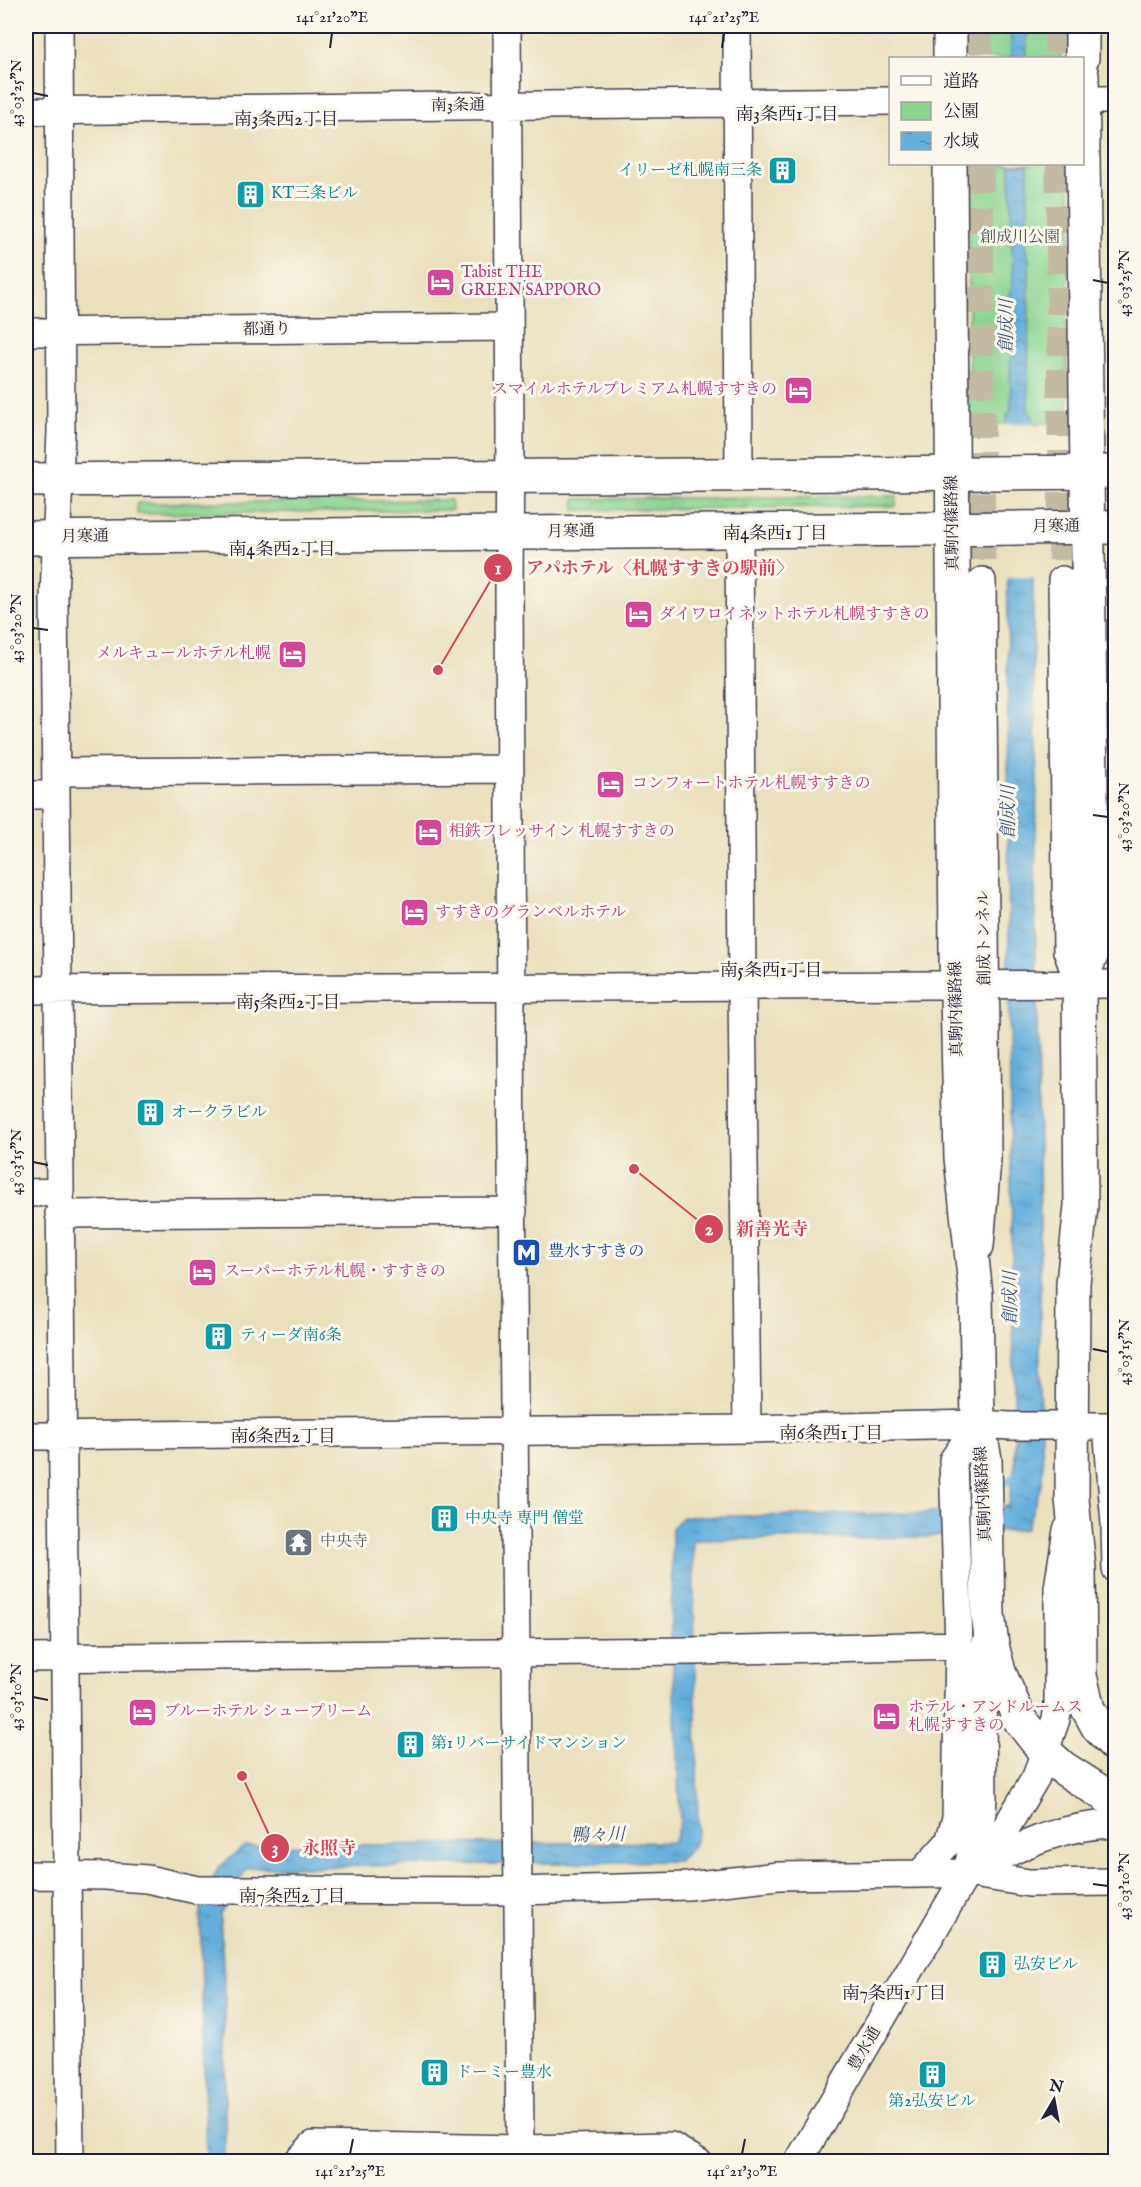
<svg xmlns="http://www.w3.org/2000/svg" width="1141" height="2187" font-family="'IM FELL English','Noto Serif JP',serif">
	<style>
		.grass { fill: url(#grass-tufts); stroke: #567b66; stroke-width: 1.5 }
		.park { fill: #8ad490; stroke: #567b66; stroke-width: 1.5 }
		.water { fill: url(#water-ripples); stroke: #44688c; stroke-width: 1.5 }
		.pier { fill: #eae0bd }
		.lines { fill: none; stroke-linecap: round; stroke-linejoin: round }
		.stream { stroke: #65afdd; stroke-width: 7 }
		.minor-tunnel { stroke: #c2baa3; stroke-width: 27; stroke-dasharray: 27 14; stroke-linecap: butt }
		.minor-casing { stroke: #403e4e; stroke-width: 30 }
		.major-casing { stroke: #403e4e; stroke-width: 36 }
		.highway-casing { stroke: #403e4e; stroke-width: 36 }
		.minor { stroke: #fff; stroke-width: 27 }
		.major { stroke: #fff; stroke-width: 33 }
		.highway { stroke: #fff; stroke-width: 33 }
		.ticks { fill: none; stroke: #22223b; stroke-width: 2 }
		.labels { text-anchor: middle; dominant-baseline: central; stroke-width: 6; stroke-linejoin: round; paint-order: stroke }
		.street-label { font-size: 16px; fill: #22223b; stroke: #fbf7ec }
		.culture-label { font-size: 16px; fill: #0d838f; stroke: #fbf7ec; text-anchor: start }
		.park-label { font-size: 16px; fill: #415754; stroke: #fbf7ec }
		.hotel-label { font-size: 16px; fill: #b23c85; stroke: #fbf7ec; text-anchor: start }
		.transit-label { font-size: 16px; fill: #164399; stroke: #fbf7ec; text-anchor: start }
		.worship-label { font-size: 16px; fill: #5b616d; stroke: #fbf7ec; text-anchor: start }
		.neighbourhood-label { font-size: 18px; fill: #22223b; stroke: #fbf7ec }
		.water-label { font-size: 18px; font-style: italic; fill: #3d5a7c; stroke: #fbf7ec }
		.leader { fill: none; stroke: #d1495b; stroke-width: 2 }
		.callout-dot { fill: #d1495b; stroke: #fbf7ec; stroke-width: 2 }
		.mark-label { font-size: 18px; text-anchor: middle; font-weight: bold; fill: #fff }
		.callout-label { font-size: 18px; text-anchor: middle; font-weight: bold; fill: #d1495b; stroke: #fbf7ec; stroke-width: 6; stroke-linejoin: round; paint-order: stroke }
		.neatline { fill: none; stroke: #22223b; stroke-width: 2 }
		.ticks-label { font-size: 15px; text-anchor: middle; fill: #22223b }
	</style>
	<defs>
		<pattern id="grass-tufts" width="24" height="20" patternUnits="userSpaceOnUse" patternTransform="scale(1.5)"><rect width="24" height="20" fill="#8ad490"/><path d="M3 7l-1-3M5 7V3M7 7l1-3M15 17l-1-3M17 17v-4M19 17l1-3" fill="none" stroke="#77b67d"/></pattern>
		<pattern id="water-ripples" width="26" height="14" patternUnits="userSpaceOnUse" patternTransform="scale(1.5)"><rect width="26" height="14" fill="#65afdd"/><path d="M2 4q2-2 4 0t4 0M15 11q2-2 4 0t4 0" fill="none" stroke="#538eb4"/></pattern>
	</defs>
	<rect width="100%" height="100%" fill="#fbf7ec"/>
	<filter id="ink" filterUnits="userSpaceOnUse"><feTurbulence type="fractalNoise" baseFrequency=".0167" numOctaves="2"/><feDisplacementMap in="SourceGraphic" scale="12" xChannelSelector="R" yChannelSelector="G"/><feConvolveMatrix kernelMatrix="1 2 1 2 8 2 1 2 1" color-interpolation-filters="sRGB"/></filter>
	<filter id="wash" filterUnits="userSpaceOnUse"><feTurbulence type="fractalNoise" baseFrequency=".008" numOctaves="4" result="noise"/><feDisplacementMap in="SourceGraphic" scale="24" xChannelSelector="R" yChannelSelector="G"/><feGaussianBlur stdDeviation="1.35" result="paint"/><feColorMatrix in="noise" values="0 0 0 0 0 0 0 0 0 0 0 0 0 0 0 0 0 1.4 0 .05"/><feComposite in="paint" operator="in"/></filter>
	<g filter="url(#wash)">
		<rect width="100%" height="100%" fill="#eae0bd"/>
		<path class="grass" d="M897 496 896 506 575 510V499Z
			M451 500 452 510 137 514V503Z"/>
		<path class="park" d="M968 26H1059L1061 58H968Z
			M968 164H1069L1071 239 1066 316 1068 423 970 424Z"/>
		<path class="water" d="M1011 26H1028L1026 58H1011Z
			M1010 164H1028V228L1025 232 1026 254 1029 257 1028 411 1033 417V666L1037 779 1035 894 1040 1223V1386L1043 1468 1041 1485 1026 1529 925 1537 693 1540 698 1829 693 1847 678 1861 247 1868 220 1915 225 1995V2161H206L200 1907 218 1868 245 1846 674 1842 680 1822 671 1628 672 1529 682 1517 922 1513 1008 1506 1015 1465 1009 1021 1007 415 1011 411 1010 360 1014 356V336L1010 332V297L1013 280Z"/>
		<path class="pier" d="M1035 423 1037 577 1005 578 1006 424Z"/>
		<g class="lines">
			<path class="stream" d="M1007 1482 1020 1473"/>
		</g>
	</g>
	<g filter="url(#ink)">
		<g class="lines">
			<path class="minor-tunnel" d="M979 26V58
				M1058 26V58
				M980 164 982 581
				M1059 164 1062 580"/>
			<defs>
				<path id="minor" d="M59 26 61 431 54 597 70 2162
					M507 26 510 429 509 588 511 1036 520 2149
					M737 26 739 475
					M1082 100H1116
					M26 111 890 101
					M26 332 509 327
					M739 531 742 987 747 1429
					M1062 580 1067 951 1079 984
					M56 772 510 769
					M26 795H56
					M26 990 1116 984
					M26 1193 59 1192
					M59 1214 513 1211
					M980 1246 987 1159 982 581
					M1107 1426 1115 1524 1116 1569
					M26 1436 747 1429 978 1424 1010 1426H1116
					M26 1658 694 1651 959 1645
					M968 1866 982 1813 983 1797 982 1719 986 1643
					M981 1866C1027 1843 1063 1825 1116 1824
					M920 1874 949 1842 956 1818 959 1645 953 1460 978 1424
					M26 1875 105 1876 147 1879 197 1890H236L519 1891 687 1886 778 1876 920 1874 967 1873 1029 1883 1116 1882
					M297 2162 313 2145 520 2149 671 2146 698 2162
					M798 2162 967 1873 1004 1831 1036 1777 1056 1719 1058 1706V1588L1067 1530"/>
				<path id="major" d="M1082 26V58
					M950 58V26
					M1082 75 1093 951 1079 984 1081 1206 1073 1283 1072 1499 1079 1569 1080 1676 1088 1709 1098 1727 1116 1746
					M950 164 956 954 961 1158 976 1295 978 1424 985 1459 988 1614 992 1645 999 1672 1020 1720 1045 1752 1063 1768 1116 1802"/>
				<path id="highway" d="M26 480 1116 472
					M26 538 1116 527"/>
			</defs>
			<use href="#minor" class="minor-casing"/>
			<use href="#major" class="major-casing"/>
			<use href="#highway" class="highway-casing"/>
			<use href="#minor" class="minor"/>
			<use href="#major" class="major"/>
			<use href="#highway" class="highway"/>
		</g>
	</g>
	<path class="ticks" d="M330 48 332 33M722 48 724 33M33 93 48 96M1093 280 1108 283M33 628 48 630M1093 815 1108 817M33 1162 48 1165M1093 1349 1108 1352M33 1697 48 1700M1093 1884 1108 1886M350 2154 353 2139M742 2154 745 2139"/>
	<defs>
		<symbol id="building-square" viewBox="-11 -11 22 22"><rect x="-9" y="-9" width="18" height="18" rx="4" fill="#0f9aa8" stroke="#fbf7ec"/><path d="M-4-6H4V6H1V3H-1V6H-4ZM-2.5-4.3h1.7v1.8h-1.7ZM.8-4.3h1.7v1.8H.8ZM-2.5-1h1.7V.8h-1.7ZM.8-1h1.7V.8H.8Z" fill="#fff"/></symbol>
		<symbol id="hotel-square" viewBox="-11 -11 22 22"><rect x="-9" y="-9" width="18" height="18" rx="4" fill="#d1479c" stroke="#fbf7ec"/><path d="M-6-4.5h1.5V1H6V5H4.5V3h-9V5H-6ZM-4 0a1.8 1.8 0 1 1 3.6 0ZM.5 0V-2.5h3Q6-2.5 6 0Z" fill="#fff"/></symbol>
		<symbol id="metro-square" viewBox="-11 -11 22 22"><rect x="-9" y="-9" width="18" height="18" rx="4" fill="#1a4fb4" stroke="#fbf7ec"/><path d="M-5.5 5V-5H-3L0 0L3-5H5.5V5H3V-.5L0 4L-3-.5V5Z" fill="#fff"/></symbol>
		<symbol id="temple-square" viewBox="-11 -11 22 22"><rect x="-9" y="-9" width="18" height="18" rx="4" fill="#6b7280" stroke="#fbf7ec"/><path d="M0-6L5-2H3V0L6.5 2.5H4V6H1.5V3h-3V6H-4V2.5H-6.5L-3 0V-2H-5Z" fill="#fff"/></symbol>
	</defs>
	<g fill-rule="evenodd">
		<use href="#building-square" x="766" y="154" width="33" height="33"/>
		<use href="#building-square" x="234" y="178" width="33" height="33"/>
		<use href="#hotel-square" x="424" y="266" width="33" height="33"/>
		<use href="#hotel-square" x="782" y="374" width="33" height="33"/>
		<use href="#hotel-square" x="622" y="598" width="33" height="33"/>
		<use href="#hotel-square" x="276" y="638" width="33" height="33"/>
		<use href="#hotel-square" x="594" y="768" width="33" height="33"/>
		<use href="#hotel-square" x="412" y="816" width="33" height="33"/>
		<use href="#hotel-square" x="398" y="896" width="33" height="33"/>
		<use href="#building-square" x="134" y="1096" width="33" height="33"/>
		<use href="#metro-square" x="510" y="1236" width="33" height="33"/>
		<use href="#hotel-square" x="186" y="1256" width="33" height="33"/>
		<use href="#building-square" x="202" y="1320" width="33" height="33"/>
		<use href="#building-square" x="428" y="1502" width="33" height="33"/>
		<use href="#temple-square" x="282" y="1526" width="33" height="33"/>
		<use href="#hotel-square" x="126" y="1696" width="33" height="33"/>
		<use href="#hotel-square" x="870" y="1700" width="33" height="33"/>
		<use href="#building-square" x="394" y="1728" width="33" height="33"/>
		<use href="#building-square" x="976" y="1948" width="33" height="33"/>
		<use href="#building-square" x="418" y="2056" width="33" height="33"/>
		<use href="#building-square" x="916" y="2058" width="33" height="33"/>
	</g>
	<g class="labels">
		<g class="street-label">
			<text transform="translate(458 106) rotate(-1)">南3条通</text>
			<text transform="translate(267 330) rotate(-1)">都通り</text>
			<text transform="translate(953 523) rotate(-91)">真駒内篠路線</text>
			<text transform="translate(1056 527) rotate(-1)">月寒通</text>
			<text transform="translate(571 532) rotate(-1)">月寒通</text>
			<text transform="translate(85 537) rotate(-1)">月寒通</text>
			<text transform="translate(985 938) rotate(-91)">創成トンネル</text>
			<text transform="translate(957 1009) rotate(-91)">真駒内篠路線</text>
			<text transform="translate(984 1494) rotate(-93)">真駒内篠路線</text>
			<text transform="translate(865 2049) rotate(-60)">豊水通</text>
		</g>
		<g class="culture-label">
			<text x="762" y="171" text-anchor="end">イリーゼ札幌南三条</text>
			<text x="271" y="194">KT三条ビル</text>
			<text x="171" y="1113">オークラビル</text>
			<text x="240" y="1336">ティーダ南6条</text>
			<text x="465" y="1519">中央寺 専門 僧堂</text>
			<text x="431" y="1744">第1リバーサイドマンション</text>
			<text x="1014" y="1965">弘安ビル</text>
			<text x="456" y="2073">ドーミー豊水</text>
			<text x="932" y="2102" text-anchor="middle">第2弘安ビル</text>
		</g>
		<g class="park-label">
			<text x="1020" y="238">創成川公園</text>
		</g>
		<g class="hotel-label">
			<text x="461" y="273">Tabist THE<tspan x="461" dy="18">GREEN SAPPORO</tspan></text>
			<text x="777" y="390" text-anchor="end">スマイルホテルプレミアム札幌すすきの</text>
			<text x="659" y="615">ダイワロイネットホテル札幌すすきの</text>
			<text x="271" y="654" text-anchor="end">メルキュールホテル札幌</text>
			<text x="632" y="784">コンフォートホテル札幌すすきの</text>
			<text x="449" y="832">相鉄フレッサイン 札幌すすきの</text>
			<text x="435" y="913">すすきのグランベルホテル</text>
			<text x="224" y="1272">スーパーホテル札幌・すすきの</text>
			<text x="908" y="1708">ホテル・アンドルームス<tspan x="908" dy="18">札幌すすきの</tspan></text>
			<text x="164" y="1712">ブルーホテル シュープリーム</text>
		</g>
		<g class="transit-label">
			<text x="548" y="1252">豊水すすきの</text>
		</g>
		<g class="worship-label">
			<text x="320" y="1542">中央寺</text>
		</g>
		<g class="neighbourhood-label">
			<text x="787" y="115">南3条西1丁目</text>
			<text x="286" y="120">南3条西2丁目</text>
			<text x="775" y="534">南4条西1丁目</text>
			<text x="282" y="550">南4条西2丁目</text>
			<text x="771" y="971">南5条西1丁目</text>
			<text x="288" y="1003">南5条西2丁目</text>
			<text x="831" y="1434">南6条西1丁目</text>
			<text x="283" y="1437">南6条西2丁目</text>
			<text x="292" y="1897">南7条西2丁目</text>
			<text x="894" y="1994">南7条西1丁目</text>
		</g>
		<g class="water-label">
			<text transform="translate(1007 326) rotate(-90)">創成川</text>
			<text transform="translate(1009 812) rotate(-90)">創成川</text>
			<text transform="translate(1011 1298) rotate(-90)">創成川</text>
			<text transform="translate(598 1836) rotate(-1)">鴨々川</text>
		</g>
	</g>
	<path class="leader" d="M438 670L498 568M634 1169L709 1229M242 1776L275 1848"/>
	<g class="callout-dot">
		<circle cx="438" cy="670" r="6"/>
		<circle cx="634" cy="1169" r="6"/>
		<circle cx="242" cy="1776" r="6"/>
		<circle cx="498" cy="568" r="15"/>
		<circle cx="709" cy="1229" r="15"/>
		<circle cx="275" cy="1848" r="15"/>
	</g>
	<g class="mark-label">
		<text x="498" y="574">1</text>
		<text x="709" y="1235">2</text>
		<text x="275" y="1854">3</text>
	</g>
	<g class="callout-label">
		<text x="660" y="574">アパホテル〈札幌すすきの駅前〉</text>
		<text x="772" y="1235">新善光寺</text>
		<text x="329" y="1854">永照寺</text>
	</g>
	<rect width="1141" height="2187" fill="none" stroke="#fbf7ec" stroke-width="66"/>
	<rect x="889" y="57" width="195" height="108" fill="#fbf7ec" stroke="#a4a2a5" stroke-width="1.5"/>
	<rect x="901" y="76" width="30" height="9" fill="#ffffff" stroke="#a4a2a5" stroke-width="1.5"/>
	<text x="943" y="87" font-size="18" fill="#22223b">道路</text>
	<rect x="901" y="102" width="30" height="18" fill="#8ad490" stroke="#a4a2a5" stroke-width="1.5"/>
	<text x="943" y="117" font-size="18" fill="#22223b">公園</text>
	<rect x="901" y="132" width="30" height="18" fill="url(#water-ripples)" stroke="#a4a2a5" stroke-width="1.5"/>
	<text x="943" y="147" font-size="18" fill="#22223b">水域</text>
	<g transform="translate(1054 2100) rotate(10)" stroke="#fbf7ec" stroke-width="4.5" paint-order="stroke">
	<path d="M0-4.5L10 22L0 15L-10 22Z" fill="#22223b"/>
	<text y="-9" font-size="16" font-weight="bold" text-anchor="middle" fill="#22223b">N</text>
	</g>
	<rect x="33" y="33" width="1075" height="2121" class="neatline"/>
	<g class="ticks-label">
		<text x="332" y="22">141°21'20"E</text>
		<text x="724" y="22">141°21'25"E</text>
		<text transform="translate(16 93) rotate(-90)" y="5">43°03'25"N</text>
		<text transform="translate(1124 283) rotate(-90)" y="5">43°03'25"N</text>
		<text transform="translate(16 628) rotate(-90)" y="5">43°03'20"N</text>
		<text transform="translate(1124 817) rotate(-90)" y="5">43°03'20"N</text>
		<text transform="translate(16 1162) rotate(-90)" y="5">43°03'15"N</text>
		<text transform="translate(1124 1352) rotate(-90)" y="5">43°03'15"N</text>
		<text transform="translate(16 1697) rotate(-90)" y="5">43°03'10"N</text>
		<text transform="translate(1124 1886) rotate(-90)" y="5">43°03'10"N</text>
		<text x="350" y="2176">141°21'25"E</text>
		<text x="742" y="2176">141°21'30"E</text>
	</g>
</svg>
